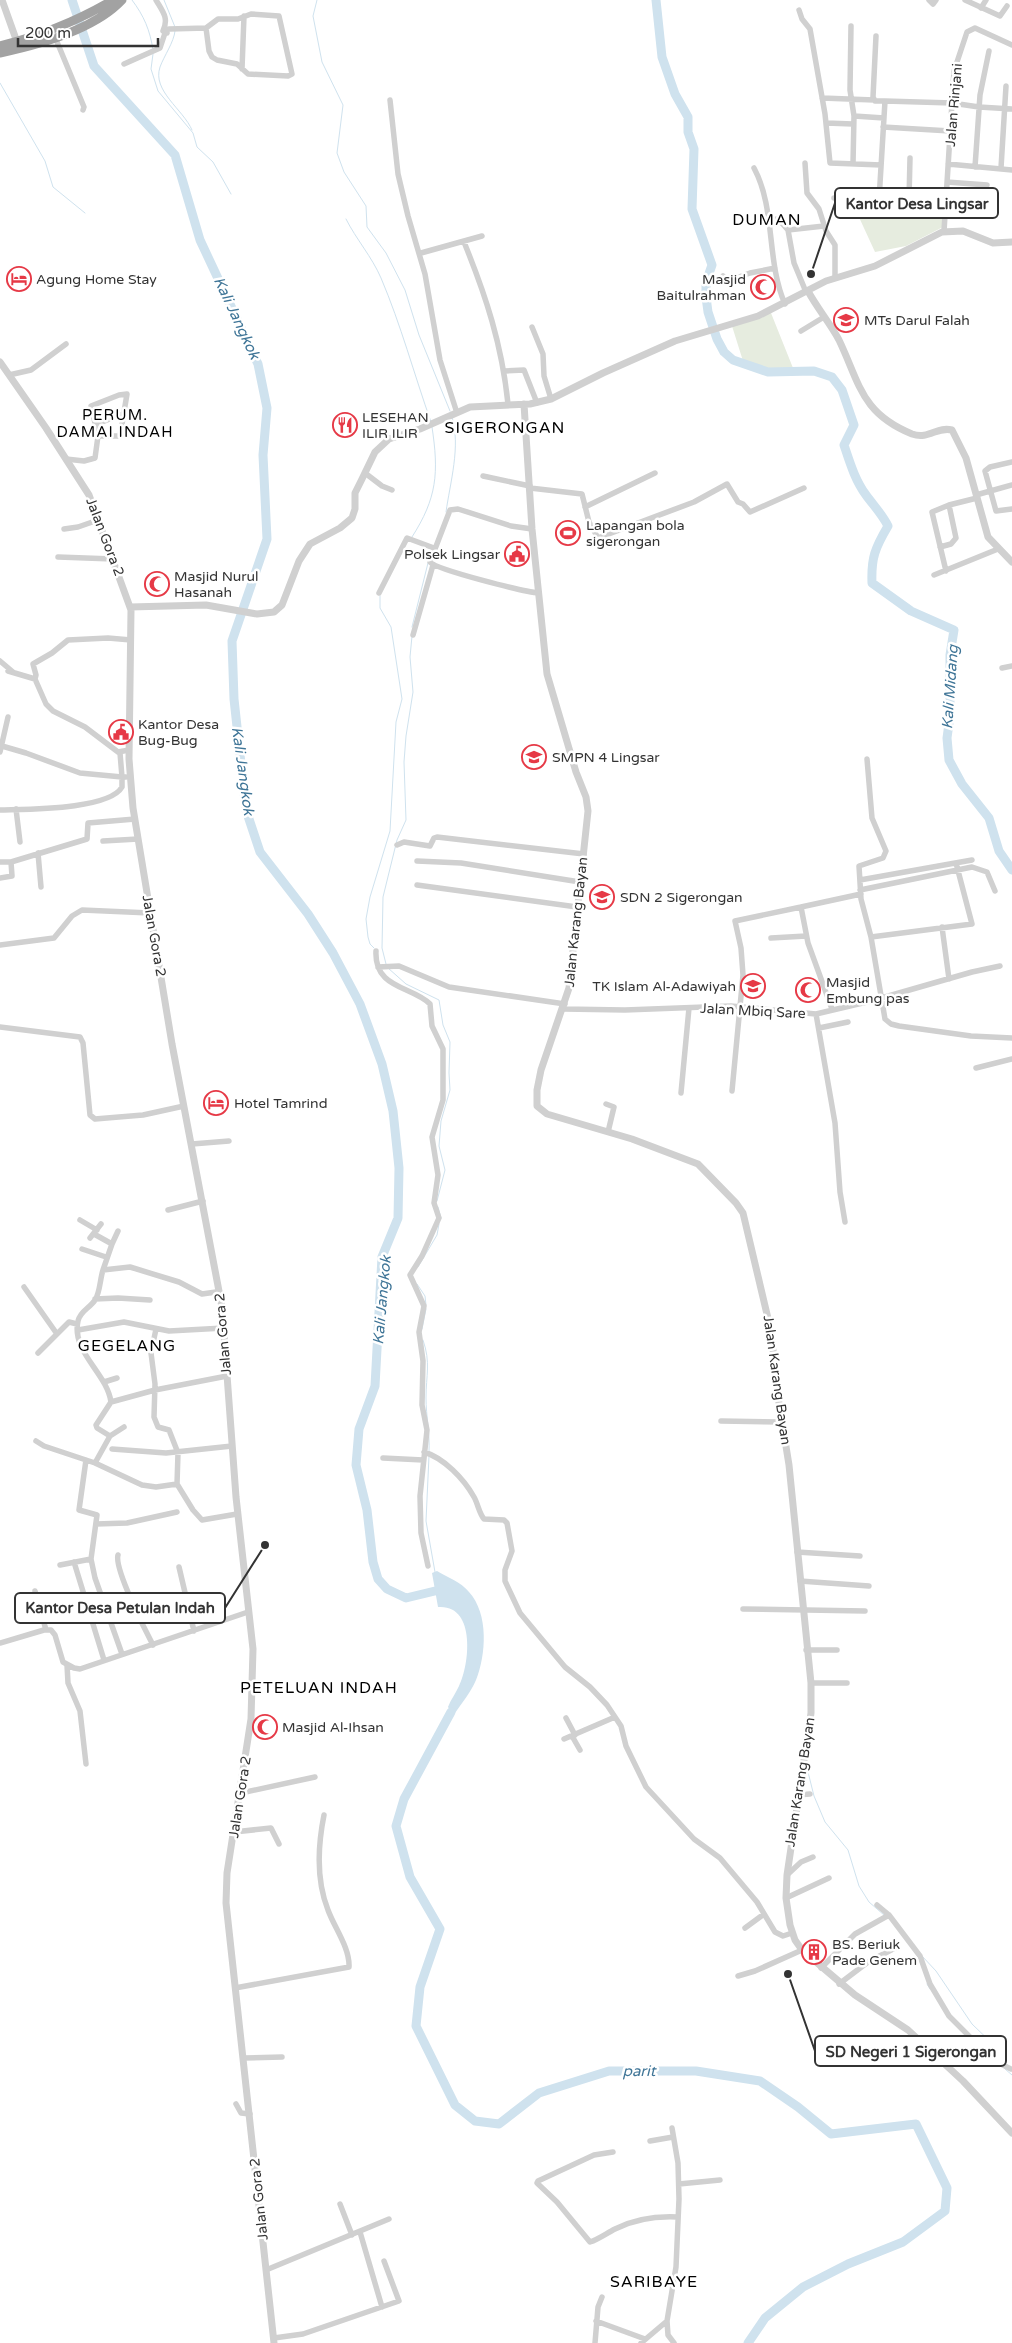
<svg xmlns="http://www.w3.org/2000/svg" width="1012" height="2343" font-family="'Varela Round',sans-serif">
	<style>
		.green { fill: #e6ecdf }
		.water { fill: #cfe2ee }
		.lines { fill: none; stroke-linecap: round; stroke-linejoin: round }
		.stream { stroke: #cfe2ee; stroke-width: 1 }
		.river { stroke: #cfe2ee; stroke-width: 9 }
		.minor { stroke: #d0d0d0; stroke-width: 5.5 }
		.tertiary { stroke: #d0d0d0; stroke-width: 7 }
		.trunk { stroke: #a2a2a2; stroke-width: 9 }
		.labels { text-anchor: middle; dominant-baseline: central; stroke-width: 5; stroke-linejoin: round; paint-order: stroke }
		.street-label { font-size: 14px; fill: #333; stroke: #fff }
		.poi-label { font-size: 14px; fill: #333; stroke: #fff; text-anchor: start }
		.water-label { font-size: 15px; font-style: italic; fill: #3f7597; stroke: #fff }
		.neighbourhood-label { font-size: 15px; letter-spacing: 1px; fill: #000; stroke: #fff }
		.quarter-label { font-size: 16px; letter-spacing: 1px; fill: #000; stroke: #fff }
		.leader { fill: none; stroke: #333; stroke-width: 2 }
		.callout-dot { fill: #333; stroke: #fff; stroke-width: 2 }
		.callout { fill: #fff; stroke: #333; stroke-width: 2 }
		.callout-label { font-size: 15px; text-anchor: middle; font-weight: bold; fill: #333 }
	</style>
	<rect width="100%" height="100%" fill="#fff"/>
	<path class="green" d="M852 202H945L943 227 906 246 875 252Z
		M771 313 793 368 767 369 743 361 732 326Z"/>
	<path class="water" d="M437 1571C447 1577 461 1582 469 1592 489 1614 486 1655 476 1680 471 1692 462 1703 455 1713L451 1712 448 1707C451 1699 456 1693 459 1686 470 1664 476 1604 438 1607L432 1573Z"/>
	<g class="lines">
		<path class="stream" d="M132 0C144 16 150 30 153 50
			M164 0 175 27
			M317 0 313 16 322 62 343 105 337 153 344 172 366 206 367 227 386 253 405 290 419 335 450 411
			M175 31C174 42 164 56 160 67 152 91 183 109 192 130
			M153 54 151 69 158 91 193 133 197 147 213 162 231 194
			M0 83 45 161 53 187 85 213
			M346 219C356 239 372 257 381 278 401 325 414 374 431 422
			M446 512C450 483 461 446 452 417
			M412 537C437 498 439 473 432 427
			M412 627 428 563
			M374 948 370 944 368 937 366 919 370 897 390 831 396 722 402 699 391 627 380 608V596
			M386 964 382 948 383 897 397 840 406 820 404 762 406 736 413 692 410 657 412 636
			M388 968 406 984 439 1000 443 1025 450 1042 449 1073 450 1090 441 1121 439 1146 445 1170 437 1201
			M438 1207 441 1218
			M418 1267 437 1235 439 1224
			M417 1284 425 1296 426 1305
			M422 1329 426 1309
			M423 1340C431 1363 426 1375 426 1398 426 1416 430 1433 429 1452
			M429 1456 426 1521 435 1572
			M806 1764 814 1796 825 1822 848 1850 859 1886 869 1902 884 1915
			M922 1956 936 1971 972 2024 997 2048 1002 2061
			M927 1984 930 1989
			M1005 2069 1012 2075"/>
		<path class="river" d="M72 0 94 66 175 155 200 240 258 364 267 408 263 455 267 539 232 641 234 699 246 810 260 852 308 914 333 953 360 1004 382 1064 393 1111 399 1168 398 1218 382 1257 375 1386 359 1429 356 1465 367 1510 373 1562 378 1579 387 1589 406 1598 435 1591
			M656 0 662 57 675 94 688 117V132L694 149 692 209 712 265 706 282V297L708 312 717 339 724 352 733 360 768 372 814 371 832 377 842 390 854 425 844 445C850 463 855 480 866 495 874 506 882 514 888 526 875 548 871 558 872 583L911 611 954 630 950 655V716L947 738 949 760 962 784 989 818 999 851 1012 870
			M451 1712 404 1799 396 1826 410 1877 440 1929 420 1987 416 2026 455 2105 475 2121 499 2124 539 2093 609 2071H696L760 2081 798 2107 831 2134 916 2124 947 2188 945 2211 903 2242 848 2264 803 2287 765 2318 748 2343"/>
		<path class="minor" d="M156 0C163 12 169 18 163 31L167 33
			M929 0 933 4 936 0
			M965 0 1000 16 1007 6
			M981 8 986 0
			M799 10 802 19 810 29 825 114 830 163 881 165
			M851 26 850 90 854 116 853 164
			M169 29 206 28 209 51 212 57 217 60 237 64 248 74 288 76 292 74 279 16 251 14 238 19H218L206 28
			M876 36 873 97 875 101H885L879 200
			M55 37 84 107 83 110
			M124 64 160 48 165 33
			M242 69 244 16
			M822 98 874 100
			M390 100 398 174 408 216 425 274 440 360 457 413
			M885 101 952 103 979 107 1012 109
			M854 116 884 118
			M826 123 853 124
			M883 127 950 131
			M805 163 807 193 819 209 826 231 835 245V278
			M948 164 1012 170
			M975 167 980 95 989 51
			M754 168C776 209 766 261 785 304
			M1001 168 1006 86
			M947 182 987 185
			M834 198 946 199
			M909 199 910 158
			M768 220 778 219 788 230 824 226
			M788 230 794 263 806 292
			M944 231 954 71 967 32 975 28 1012 45
			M464 242C486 296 502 345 508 404
			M421 253 482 236
			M723 276 728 281 750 273 775 268
			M532 327 543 354 544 376 551 399
			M801 331 824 317
			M505 371 524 370 537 403
			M9 375 31 370 66 344
			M95 425 124 413
			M66 459 84 461 95 458 98 436 91 406 119 395 127 394 120 436H98
			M1012 462 990 467 985 471 996 511 1012 509
			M365 473 382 486 392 490
			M483 476 530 486
			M530 488 582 494 589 522 598 538 694 502 727 484 738 502 743 504 750 512 804 488
			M976 495 1012 485
			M585 507 655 473
			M64 529 78 527 98 520
			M532 529 511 526 458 509 450 510 430 562C437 570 525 592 539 593
			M940 547 951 544 956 538 949 505
			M58 557 113 559
			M946 571 932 512 949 505 977 498
			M934 575 998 549
			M379 593 407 538 434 548
			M413 635 433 565
			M0 661 13 672
			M1002 668 1012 666
			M8 671 35 679
			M129 750 118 752 85 727 53 711 46 704 35 679 36 675 33 664 52 653 68 640 108 638 131 640
			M0 752 8 717
			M120 753 122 777H126
			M867 759 872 818 886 851 883 858 859 866 861 899 871 937
			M16 809 20 842
			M0 810C25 809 109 810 122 787V777L80 773 26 753 2 746
			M103 841 138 839
			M397 845 404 842 430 846 434 838 437 837 584 854
			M38 853 41 887
			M417 861 461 863 580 882
			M0 862H11L87 839 88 823 135 819
			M956 863 972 924 871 937 885 1019 891 1024 899 1026 971 1036 1012 1038
			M0 878 12 876 11 862
			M860 880 972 860
			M417 885 577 907
			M860 890 972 867 987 872 995 891
			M942 927 949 979
			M771 938 806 936
			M0 945 54 938 72 916 82 910 150 913
			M376 951C374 989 412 986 430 1004L432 1026 443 1049V1100L432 1137 438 1175 434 1203 439 1218 422 1256 410 1275 424 1306 419 1332 423 1361 422 1405 427 1430 420 1496 421 1533 428 1566
			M378 967 399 966 449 987 565 1004
			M563 1009 625 1010 731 1006 816 1014 871 1001 972 972 1000 966
			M832 1009 808 943 801 907 861 894
			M816 1014 835 1123 840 1192 845 1222
			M0 1027 80 1037 83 1043 90 1115 95 1119 143 1115 184 1106
			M819 1028 848 1022
			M976 1068 1012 1059
			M732 1091 743 975 741 948 735 921 801 907
			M681 1093 689 1008
			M606 1104 614 1107 608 1132
			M192 1144 229 1141
			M168 1210 203 1201
			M80 1220 97 1230
			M94 1234 112 1244 103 1270
			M90 1238 101 1224
			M112 1244 118 1231
			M82 1249 106 1257
			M24 1287 57 1334
			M95 1299 118 1298 150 1300
			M156 1329 151 1353 155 1384 154 1417 158 1427 169 1430 178 1453 177 1484 193 1510 202 1520 237 1514
			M78 1330 124 1322 169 1331 224 1328
			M38 1353 69 1322 77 1324
			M104 1382 117 1378
			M111 1402C107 1373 71 1352 78 1321 80 1311 90 1308 95 1300 100 1293 100 1279 103 1270L130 1267 179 1282 202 1294 216 1292 220 1294
			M721 1421 782 1422
			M110 1436 124 1427
			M36 1441 44 1446 95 1463 142 1485 156 1487 177 1484
			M112 1449 166 1453 232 1446
			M424 1452C444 1458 464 1479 474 1497 478 1504 479 1513 484 1519L504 1520 507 1523 512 1551 505 1570V1581L520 1613 565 1667 590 1687 607 1705 621 1726 626 1746 646 1787 694 1839 720 1858 757 1902 775 1932 783 1936 792 1933
			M383 1458 423 1460
			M95 1463 110 1436 97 1428 96 1425 111 1402 155 1390 227 1376
			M96 1524 127 1523 177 1512
			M797 1552 860 1556
			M118 1555C114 1568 145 1630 153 1645
			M91 1559 95 1578 122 1654
			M74 1562 104 1660
			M60 1565 91 1559 97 1515 79 1510 86 1460
			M179 1567 194 1631
			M800 1581 869 1586
			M35 1591 46 1630
			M743 1609 865 1611
			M0 1643 44 1630H51L55 1635 63 1662 74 1668 80 1669 248 1612
			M806 1650H837
			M67 1665 68 1683 80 1711 86 1764
			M811 1683H847
			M566 1718 575 1735
			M572 1736 580 1750
			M564 1739 615 1717
			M241 1793 315 1777
			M797 1795 810 1794
			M234 1832 271 1828 279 1844
			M787 1875 801 1862 813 1857
			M786 1898 829 1878
			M889 1915 920 1956 930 1984 949 2016 993 2060 1011 2069
			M745 1928 764 1914
			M821 1968 855 1934 889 1915 877 1905
			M738 1976 755 1971 802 1950
			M839 1984 868 1962 895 1948
			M235 1988 349 1967C350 1948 334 1927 328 1910 316 1880 318 1845 324 1815
			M244 2058 282 2057
			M236 2104 241 2113 250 2114
			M650 2141 673 2137
			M613 2152 594 2155 538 2181 537 2183 557 2202 590 2242C599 2239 607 2233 615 2229 635 2219 654 2216 677 2217
			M679 2184 720 2180
			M340 2204 352 2235
			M360 2232 382 2307
			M266 2270 389 2219
			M596 2321 645 2339
			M667 2321 676 2267 679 2199 678 2163 672 2128
			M274 2338 303 2334 399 2301 384 2261
			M595 2343 598 2307 602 2297
			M641 2343 667 2321 668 2335 674 2343"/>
		<path class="tertiary" d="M2 0 17 42
			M808 291C817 308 830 323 839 340 860 384 861 413 912 434 929 440 937 426 952 430L966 458 988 537 1012 562
			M0 362 46 428 89 495 131 610 129 759 133 808 172 1044 222 1307 236 1497 253 1649 251 1719 227 1873 226 1903 274 2343
			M524 404 532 529 547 674 576 772 586 797 588 811 569 988 541 1070 537 1090V1106L547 1114 632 1139 698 1164 736 1203 743 1213 771 1331 778 1397 789 1465 811 1683V1713L787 1875 786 1898 790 1925 795 1940 802 1950 855 1995 908 2030 963 2081 1012 2133
			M130 607 206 605 257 614 274 612 282 605 299 561 310 544 340 528 352 518 355 509V493L362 479 375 452 389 439 420 429 470 407 530 404 551 399 603 373 675 341 758 316 826 281 875 266 942 232 963 231 993 243 1012 242"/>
		<path class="trunk" d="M0 46C39 36 78 21 113 0
			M0 53C38 45 95 29 122 0"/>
	</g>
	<defs>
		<symbol id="hotel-ring" viewBox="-11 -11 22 22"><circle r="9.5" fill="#fff" stroke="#e63946" stroke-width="1.5"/><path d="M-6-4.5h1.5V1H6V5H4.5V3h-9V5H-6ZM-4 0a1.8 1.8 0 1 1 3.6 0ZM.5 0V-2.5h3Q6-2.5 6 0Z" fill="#e63946"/></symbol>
		<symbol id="mosque-ring" viewBox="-11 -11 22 22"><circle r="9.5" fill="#fff" stroke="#e63946" stroke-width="1.5"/><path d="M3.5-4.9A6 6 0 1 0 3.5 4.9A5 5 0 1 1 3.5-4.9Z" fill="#e63946"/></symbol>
		<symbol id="school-ring" viewBox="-11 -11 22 22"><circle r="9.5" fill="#fff" stroke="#e63946" stroke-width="1.5"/><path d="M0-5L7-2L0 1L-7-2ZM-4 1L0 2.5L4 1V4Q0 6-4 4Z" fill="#e63946"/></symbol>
		<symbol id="restaurant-ring" viewBox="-11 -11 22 22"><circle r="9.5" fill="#fff" stroke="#e63946" stroke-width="1.5"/><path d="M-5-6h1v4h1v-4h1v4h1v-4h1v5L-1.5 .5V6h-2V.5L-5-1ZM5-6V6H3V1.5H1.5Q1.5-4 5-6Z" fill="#e63946"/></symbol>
		<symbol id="stadium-ring" viewBox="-11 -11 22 22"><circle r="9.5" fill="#fff" stroke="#e63946" stroke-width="1.5"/><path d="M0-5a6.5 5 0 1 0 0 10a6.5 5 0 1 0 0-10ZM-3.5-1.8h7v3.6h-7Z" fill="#e63946"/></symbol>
		<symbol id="civic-ring" viewBox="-11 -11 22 22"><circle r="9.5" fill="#fff" stroke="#e63946" stroke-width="1.5"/><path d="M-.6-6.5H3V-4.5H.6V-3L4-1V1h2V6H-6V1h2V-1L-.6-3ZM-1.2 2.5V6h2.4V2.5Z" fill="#e63946"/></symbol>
		<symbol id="building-ring" viewBox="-11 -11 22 22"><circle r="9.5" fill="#fff" stroke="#e63946" stroke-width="1.5"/><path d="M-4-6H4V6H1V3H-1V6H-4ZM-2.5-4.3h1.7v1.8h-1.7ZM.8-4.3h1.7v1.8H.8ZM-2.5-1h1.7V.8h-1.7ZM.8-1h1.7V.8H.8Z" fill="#e63946"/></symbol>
	</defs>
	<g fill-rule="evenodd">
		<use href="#hotel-ring" x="5" y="265" width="28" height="28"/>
		<use href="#mosque-ring" x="749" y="273" width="28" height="28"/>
		<use href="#school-ring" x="832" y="306" width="28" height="28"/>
		<use href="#restaurant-ring" x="331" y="411" width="28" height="28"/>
		<use href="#stadium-ring" x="554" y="519" width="28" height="28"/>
		<use href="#civic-ring" x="503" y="540" width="28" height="28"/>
		<use href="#mosque-ring" x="143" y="570" width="28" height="28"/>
		<use href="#civic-ring" x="107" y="718" width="28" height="28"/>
		<use href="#school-ring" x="520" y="743" width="28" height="28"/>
		<use href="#school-ring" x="588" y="883" width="28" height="28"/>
		<use href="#school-ring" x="739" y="972" width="28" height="28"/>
		<use href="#mosque-ring" x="794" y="976" width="28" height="28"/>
		<use href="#hotel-ring" x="202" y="1089" width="28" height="28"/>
		<use href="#mosque-ring" x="251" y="1713" width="28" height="28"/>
		<use href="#building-ring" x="800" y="1938" width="28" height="28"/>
	</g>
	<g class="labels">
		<g class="street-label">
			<text transform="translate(954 105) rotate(-85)">Jalan Rinjani</text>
			<text transform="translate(105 537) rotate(69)">Jalan Gora 2</text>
			<text transform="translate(576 922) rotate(-84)">Jalan Karang Bayan</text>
			<text transform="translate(154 936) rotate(80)">Jalan Gora 2</text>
			<text transform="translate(753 1011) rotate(3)">Jalan Mbiq Sare</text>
			<text transform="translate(223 1334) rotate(-95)">Jalan Gora 2</text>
			<text transform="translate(777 1380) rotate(82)">Jalan Karang Bayan</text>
			<text transform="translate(800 1782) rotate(-81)">Jalan Karang Bayan</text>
			<text transform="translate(240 1797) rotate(-81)">Jalan Gora 2</text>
			<text transform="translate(259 2199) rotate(-96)">Jalan Gora 2</text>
		</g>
		<g class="poi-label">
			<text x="36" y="279">Agung Home Stay</text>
			<text x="746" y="279" text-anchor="end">Masjid<tspan x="746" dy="16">Baitulrahman</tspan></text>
			<text x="864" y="320">MTs Darul Falah</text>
			<text x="362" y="417">LESEHAN<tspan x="362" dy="16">ILIR ILIR</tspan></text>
			<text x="586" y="525">Lapangan bola<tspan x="586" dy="16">sigerongan</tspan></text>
			<text x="500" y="554" text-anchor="end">Polsek Lingsar</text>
			<text x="174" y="576">Masjid Nurul<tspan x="174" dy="16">Hasanah</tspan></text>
			<text x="138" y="724">Kantor Desa<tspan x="138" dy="16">Bug-Bug</tspan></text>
			<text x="552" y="757">SMPN 4 Lingsar</text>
			<text x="620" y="897">SDN 2 Sigerongan</text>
			<text x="826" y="982">Masjid<tspan x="826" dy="16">Embung pas</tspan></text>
			<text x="736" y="986" text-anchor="end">TK Islam Al-Adawiyah</text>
			<text x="234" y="1103">Hotel Tamrind</text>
			<text x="282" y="1727">Masjid Al-Ihsan</text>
			<text x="832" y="1944">BS. Beriuk<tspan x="832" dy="16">Pade Genem</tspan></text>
		</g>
		<g class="water-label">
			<text transform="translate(237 318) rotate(65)">Kali Jangkok</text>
			<text transform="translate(950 687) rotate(-86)">Kali Midang</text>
			<text transform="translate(243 771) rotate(82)">Kali Jangkok</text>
			<text transform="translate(382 1300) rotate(-85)">Kali Jangkok</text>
			<text x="639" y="2071">parit</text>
		</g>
		<g class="neighbourhood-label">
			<text x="115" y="415">PERUM.<tspan x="115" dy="17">DAMAI INDAH</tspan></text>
		</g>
		<g class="quarter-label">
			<text x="767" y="220">DUMAN</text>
			<text x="505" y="428">SIGERONGAN</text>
			<text x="127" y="1346">GEGELANG</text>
			<text x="319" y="1688">PETELUAN INDAH</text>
			<text x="654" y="2282">SARIBAYE</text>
		</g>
	</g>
	<path class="leader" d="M811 274L835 203M265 1545L225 1608M788 1974L815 2051"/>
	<g class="callout-dot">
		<circle cx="811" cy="274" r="5"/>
		<circle cx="265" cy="1545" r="5"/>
		<circle cx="788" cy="1974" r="5"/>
	</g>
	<g class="callout">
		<rect x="835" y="188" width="163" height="30" rx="5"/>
		<rect x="15" y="1593" width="210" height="30" rx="5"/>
		<rect x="815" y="2036" width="191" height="30" rx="5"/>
	</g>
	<g class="callout-label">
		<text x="917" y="209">Kantor Desa Lingsar</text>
		<text x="120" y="1613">Kantor Desa Petulan Indah</text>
		<text x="911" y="2057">SD Negeri 1 Sigerongan</text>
	</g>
	<path d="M18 38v8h140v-8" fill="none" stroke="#333333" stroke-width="2.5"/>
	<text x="25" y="38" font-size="15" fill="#333333" stroke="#ffffff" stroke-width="4" paint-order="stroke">200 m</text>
</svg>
